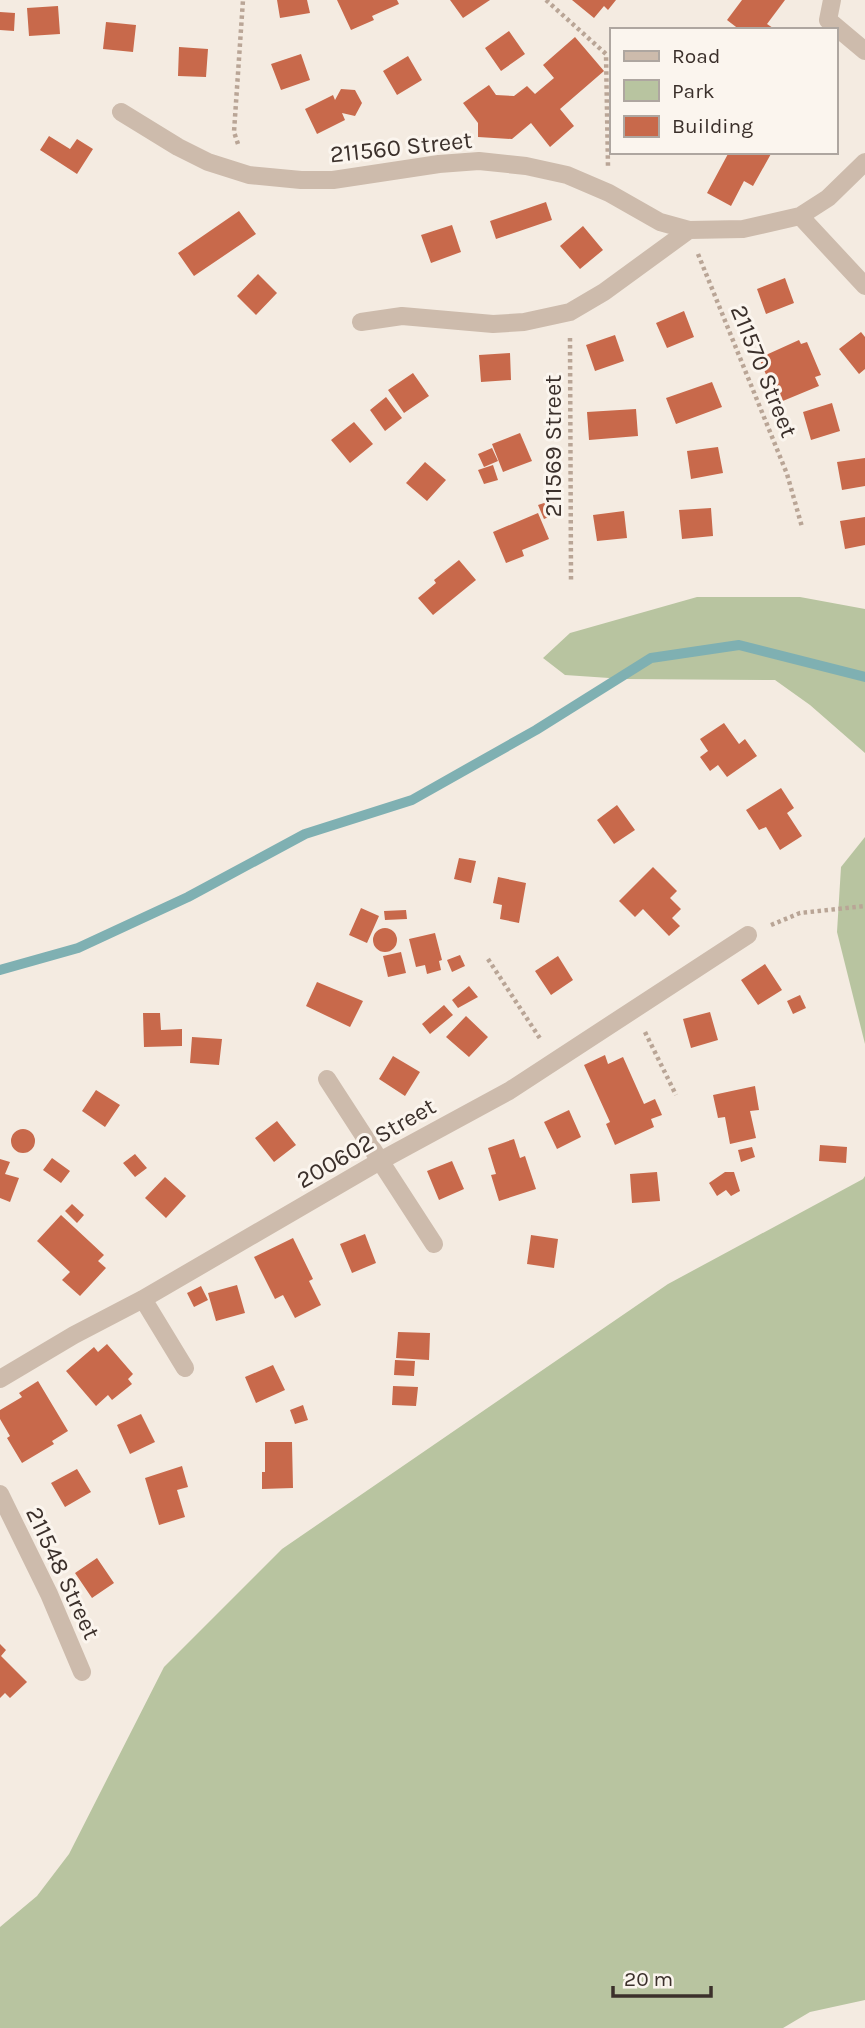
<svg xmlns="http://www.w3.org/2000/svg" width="865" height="2028" font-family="Karla,sans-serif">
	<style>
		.green { fill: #b8c4a0 }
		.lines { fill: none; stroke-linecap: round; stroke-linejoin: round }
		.stream { stroke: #7fb0b2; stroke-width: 10 }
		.building { fill: #c8694b }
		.path { stroke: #b9a596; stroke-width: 4.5; stroke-dasharray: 3.5 3.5; stroke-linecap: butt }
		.minor { stroke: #cdbbac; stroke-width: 18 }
		.labels { text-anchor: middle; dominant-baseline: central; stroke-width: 6; stroke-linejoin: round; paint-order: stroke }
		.street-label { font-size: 24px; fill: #3b302b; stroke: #fbf5ee }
	</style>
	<rect width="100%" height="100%" fill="#f4ebe1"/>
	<path class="green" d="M697 597H800L865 609V753L810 705 775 680 624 679 565 675 543 658 570 633Z
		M865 837V1044L837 932 841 867Z
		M865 1176V2000L810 2012 783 2028H0V1927L37 1896 69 1854 164 1667 282 1549 668 1284 863 1179Z"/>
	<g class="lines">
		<path class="stream" d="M0 970 78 948 188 897 305 834 412 800 536 730 651 658 739 645 865 677"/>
	</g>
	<path class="building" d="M277 0H307L310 13 280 18Z
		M337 0H397L399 4 372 16 374 20 351 30Z
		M450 0H490L463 18Z
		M572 0H616L608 10 604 6 594 18Z
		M742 0H785L767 24 773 28 772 30H740L727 20Z
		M58 6 60 34 29 36 27 8Z
		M0 12 15 13 14 31 0 30Z
		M106 22 136 25 133 52 103 49Z
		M509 31 525 54 501 71 485 48Z
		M575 37 604 71 560 109 574 126 550 147 531 123 512 139 478 137V123L463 103 489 85 496 95 514 96 527 86 535 94 554 78 543 65Z
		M179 47 208 49 206 77 178 76Z
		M301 54 310 80 281 90 271 64Z
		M408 56 422 80 397 95 383 71Z
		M341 89 355 90 362 103 355 116 342 113 345 120 317 134 305 109 333 95 335 100Z
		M49 136 70 149 77 139 93 149 77 174 40 150Z
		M729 152H772L753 186 744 181 731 206 707 193Z
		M546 202 552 220 496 239 490 221Z
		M239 211 256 234 194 276 178 253Z
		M452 225 461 252 431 263 421 235Z
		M583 226 603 250 580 269 560 246Z
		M258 274 277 293 256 315 237 296Z
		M785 278 794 303 766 314 757 289Z
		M684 311 694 337 667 348 656 323Z
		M861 332 865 337V369L859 374 839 349Z
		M615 335 624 361 595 371 586 345Z
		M799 340 801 344 807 342 821 375 815 377 819 386 778 403 759 358Z
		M510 353 511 380 481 382 479 355Z
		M413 373 429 396 404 413 388 390Z
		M712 382 722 407 676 424 666 398Z
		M386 397 402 418 385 431 370 410Z
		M832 403 840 431 811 440 803 412Z
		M636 409 638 436 589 440 587 412Z
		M354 422 373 444 350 463 331 440Z
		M520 433 532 461 503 472 492 444Z
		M718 447 723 473 691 479 687 451Z
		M492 448 498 461 484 467 478 454Z
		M865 458V486L842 490 837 462Z
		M425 462 446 480 427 501 406 483Z
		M493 465 498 480 484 484 478 470Z
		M553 500 558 513 544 519 538 505Z
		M711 508 713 536 682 539 679 510Z
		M624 511 627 538 597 541 593 515Z
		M538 513 549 539 522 550 524 556 506 563 493 532Z
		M865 517V545L845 549 840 521Z
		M459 560 476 580 433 615 418 598 436 583 434 580Z
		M724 723 739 744 745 739 757 756 727 777 718 765 710 771 700 757 708 751 700 739Z
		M781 788 794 808 787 813 802 836 780 850 766 827 759 830 746 810Z
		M617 805 635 830 614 844 597 820Z
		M459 858 476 861 471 883 454 879Z
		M653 867 677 891 670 898 681 909 672 918 680 926 669 936 643 909 635 917 619 901Z
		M498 877 526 883 519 923 500 919 502 905 493 903Z
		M361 908 379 916 367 943 349 935Z
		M406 910 407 919 385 920 384 911Z
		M373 940a12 12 0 1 1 24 0a12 12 0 1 1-24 0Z
		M435 933 442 960 439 961 441 970 427 974 425 965 416 967 409 939Z
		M401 952 406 973 388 977 383 956Z
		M460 955 465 966 452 972 447 960Z
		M558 956 573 980 551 995 535 971Z
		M765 964 782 990 758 1005 741 980Z
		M317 982 363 1001 350 1027 306 1006Z
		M469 986 478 997 458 1008 452 1000Z
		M800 995 806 1008 793 1014 787 1001Z
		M444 1005 453 1015 430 1034 422 1024Z
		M710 1012 718 1040 691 1048 683 1019Z
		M143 1013H160L161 1030 182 1029V1046L144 1047Z
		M466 1016 488 1037 469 1057 446 1037Z
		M192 1037 222 1039 219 1065 190 1063Z
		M605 1055 608 1064 623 1057 644 1104 655 1099 662 1115 651 1119 654 1127 615 1145 606 1124 610 1122 584 1065Z
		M393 1056 420 1072 405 1096 379 1079Z
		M755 1086 759 1110 750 1111 756 1138 730 1144 725 1117 718 1118 713 1095Z
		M96 1090 120 1105 105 1127 82 1111Z
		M569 1110 581 1137 557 1149 544 1122Z
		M277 1121 296 1145 274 1162 255 1138Z
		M11 1141a12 12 0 1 1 24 0a12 12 0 1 1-24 0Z
		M514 1139 520 1158 525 1156 536 1189 499 1201 491 1175 496 1174 488 1148Z
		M820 1145 847 1147 846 1163 819 1161Z
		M752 1147 755 1157 741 1162 738 1150Z
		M135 1154 147 1168 135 1177 123 1163Z
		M52 1158 70 1171 61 1183 43 1170Z
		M0 1159 10 1162 5 1174 19 1178 10 1202 0 1198Z
		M452 1161 464 1189 439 1200 427 1171Z
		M657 1172 660 1201 632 1203 630 1174Z
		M725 1172H734L740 1191 731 1196 726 1190 717 1196 709 1183Z
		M165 1177 186 1196 166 1218 145 1198Z
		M72 1204 84 1215 77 1223 65 1211Z
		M61 1215 104 1255 98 1261 106 1268 80 1296 62 1280 70 1272 37 1241Z
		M365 1234 376 1263 352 1273 340 1244Z
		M531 1235 558 1239 554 1268 527 1264Z
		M293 1238 313 1279 309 1281 321 1305 295 1318 283 1295 275 1299 254 1257Z
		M237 1285 245 1313 216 1321 208 1293Z
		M201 1286 208 1300 194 1307 187 1293Z
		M398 1332 430 1333 429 1360 396 1358Z
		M107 1344 133 1374 128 1379 132 1384 112 1400 108 1395 96 1406 66 1371 94 1347 98 1352Z
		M395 1360 415 1361 414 1376 394 1375Z
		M273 1365 285 1390 256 1403 245 1377Z
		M38 1381 68 1431 52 1441 54 1444 22 1463 7 1438 10 1436 0 1419V1410L22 1397 19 1393Z
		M393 1386 418 1387 416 1406 392 1405Z
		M303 1405 308 1420 295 1424 290 1410Z
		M141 1414 155 1442 130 1454 117 1425Z
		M265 1442H292L293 1488 262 1489V1472H265Z
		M182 1466 188 1487 177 1490 185 1517 159 1525 145 1478Z
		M77 1469 91 1492 65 1507 51 1483Z
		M97 1558 114 1583 92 1598 75 1573Z
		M0 1644 6 1650 1 1656 27 1682 10 1698 5 1693 0 1698Z"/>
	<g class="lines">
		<path class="path" d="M546 0 606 54 608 167
			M238 144 234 132 243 0
			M698 254 787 474 802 527
			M570 338 571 580
			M771 925 800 913 865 906
			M488 959 541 1040
			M645 1032 676 1095"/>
		<path class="minor" d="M832 0 828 20 865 51
			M121 112 178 147 208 162 249 175 301 180H333L439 164 479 161 526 166 567 175 609 193 660 222 689 230
			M800 216 865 286
			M361 322 402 316 493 324 524 322 570 312 604 292 689 230 743 229 800 216 828 198 865 162
			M327 1079 434 1244
			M143 1299 185 1368
			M0 1379 74 1335 143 1299 380 1161 509 1091 748 935
			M0 1494 49 1594 82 1672"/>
	</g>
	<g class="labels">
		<g class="street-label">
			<text transform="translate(401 147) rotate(-6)">211560 Street</text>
			<text transform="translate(764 371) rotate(68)">211570 Street</text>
			<text transform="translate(553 446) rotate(-90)">211569 Street</text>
			<text transform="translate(366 1143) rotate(-30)">200602 Street</text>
			<text transform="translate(63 1573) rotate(65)">211548 Street</text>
		</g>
	</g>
	<rect x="610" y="28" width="228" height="126" fill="#fbf5ee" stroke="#aea6a0" stroke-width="2"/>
	<rect x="624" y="51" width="35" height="10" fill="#cdbbac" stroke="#aea6a0" stroke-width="2"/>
	<text x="672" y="63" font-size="21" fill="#3b302b">Road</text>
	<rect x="624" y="80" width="35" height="21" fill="#b8c4a0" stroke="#aea6a0" stroke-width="2"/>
	<text x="672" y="98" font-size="21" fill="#3b302b">Park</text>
	<rect x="624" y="116" width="35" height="21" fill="#c8694b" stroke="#aea6a0" stroke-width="2"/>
	<text x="672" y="133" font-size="21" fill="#3b302b">Building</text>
	<path d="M613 1986v10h98v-10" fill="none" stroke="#3b302b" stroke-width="3.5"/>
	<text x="624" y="1986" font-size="21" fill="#3b302b" stroke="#fbf5ee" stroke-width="5" paint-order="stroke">20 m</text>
</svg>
